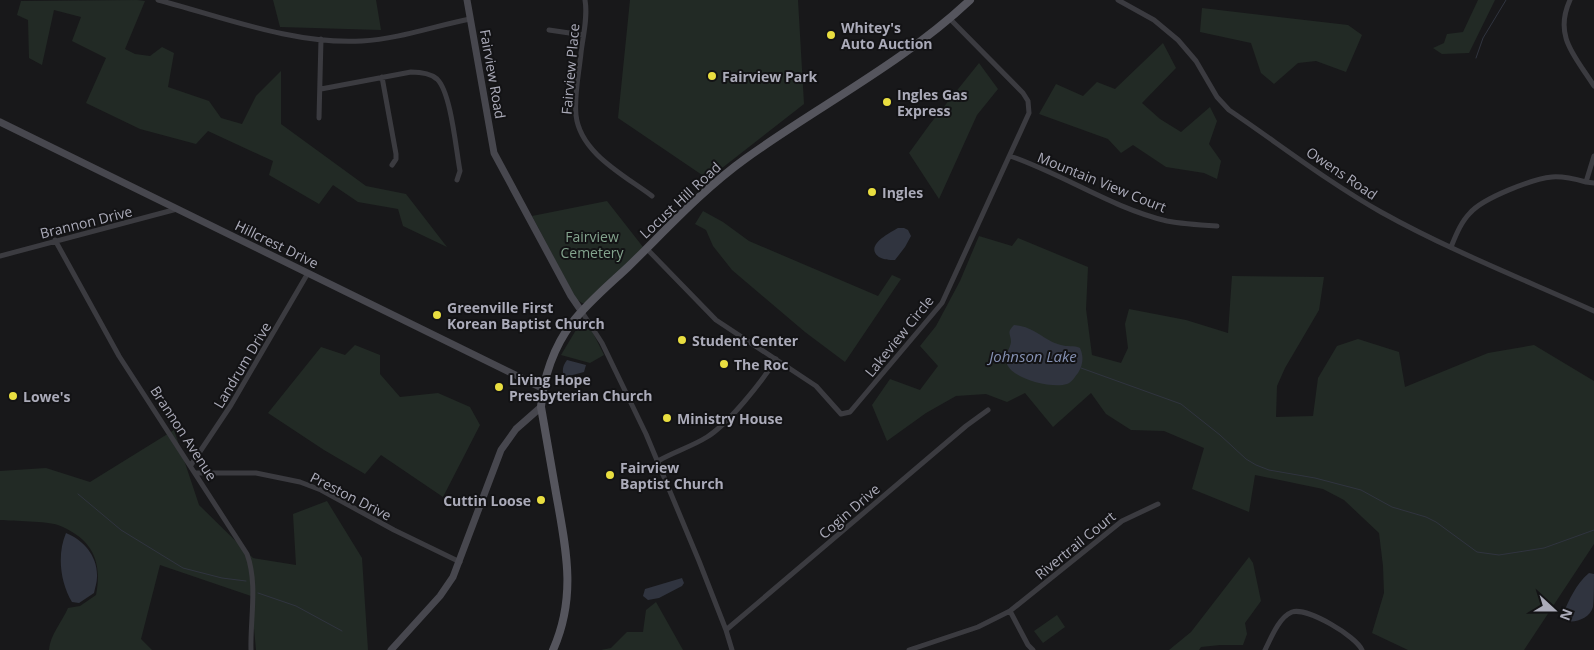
<svg xmlns="http://www.w3.org/2000/svg" width="1594" height="650" font-family="'Open Sans',sans-serif">
	<style>
		.green { fill: #222a25 }
		.water { fill: #30343f }
		.lines { fill: none; stroke-linecap: round; stroke-linejoin: round }
		.stream { stroke: #30343f; stroke-width: 1 }
		.street { stroke: #3b3b40; stroke-width: 5 }
		.secondary { stroke: #47474e; stroke-width: 7 }
		.primary { stroke: #55555d; stroke-width: 8 }
		.poi-dot { fill: #e9de40; stroke: #131315; stroke-width: 2 }
		.labels { text-anchor: middle; dominant-baseline: central; stroke-width: 4; stroke-linejoin: round; paint-order: stroke }
		.poi-label { font-size: 14px; font-weight: bold; fill: #ababb9; stroke: #131315; text-anchor: start }
		.street-label { font-size: 14px; fill: #ababb9; stroke: #131315 }
		.park-label { font-size: 14px; fill: #83a38d; stroke: #131315 }
		.water-label { font-size: 15px; font-style: italic; fill: #8490b2; stroke: #131315 }
	</style>
	<rect width="100%" height="100%" fill="#18181a"/>
	<path class="green" d="M137 0 145 1 125 49 135 54 150 56 162 47 174 53 168 87 209 101 221 118 242 124 256 96 281 71V124L366 186 406 194 447 247 403 226 398 209 358 202 333 185 319 204 269 175 273 161 208 131 196 144 140 129 86 103 106 58 72 41 81 17 54 10 42 65 29 58 28 20 17 15 21 1Z
		M273 0H376L381 30 280 27Z
		M630 0H798L804 104 708 179 618 118Z
		M1478 0H1495L1469 53 1442 54 1433 48 1444 43 1447 34 1463 32Z
		M1202 8 1348 25 1362 35 1346 72 1316 61 1298 63 1274 84 1261 73 1251 43 1200 32Z
		M1163 43 1176 68 1142 103 1160 119 1181 132 1210 107 1217 121 1209 144 1221 161 1217 179 1204 173 1166 167 1133 145 1121 153 1108 139 1039 114 1056 84 1083 96 1097 82 1115 89Z
		M979 63 998 89 977 115 939 199 909 153 930 124Z
		M607 201 643 247 588 303H582L576 299 532 216Z
		M703 211 723 222 749 241 878 296 892 275 901 279 845 362 805 332 732 270 713 246 706 230 695 224Z
		M979 236 1012 246 1018 238 1088 267 1086 309 1092 355 1121 363 1128 348 1125 324 1129 309 1186 320 1228 333 1232 276 1324 277 1319 310 1285 368 1277 386 1276 417 1313 416 1318 378 1337 346 1358 339 1399 352 1405 387 1488 353 1534 345 1594 381V544L1524 650H1408L1372 633 1384 593 1383 566 1379 533 1344 500 1323 489 1255 475 1249 512 1192 489 1204 448 1164 431 1131 430 1106 414 1091 393 1053 427 1025 393 1007 402 986 394 956 396 926 413 887 441 872 405 890 379 920 390 938 366 920 346 936 326 960 281Z
		M584 323 592 331 604 355 590 363 561 355 579 325Z
		M355 345 380 355V374L400 397 438 393 470 407 480 425 443 497 381 455 365 474 324 450 268 413 321 347 345 355Z
		M174 430 199 505 253 558 296 565 293 514 327 501 362 558 368 650H256L251 596 160 565 141 639 152 650H49C50 635 62 622 68 608L80 606 96 595C103 560 91 538 58 525 47 521 13 521 0 520V471L46 468 90 482Z
		M1249 557 1253 563 1261 601 1245 623 1247 634 1243 645H1220L1201 647 1199 650H1169L1191 632Z
		M656 602 683 650H601L611 648 627 632H643L646 610Z
		M1057 615 1065 627 1043 643 1034 631Z"/>
	<path class="water" d="M898 228H904L908 230 911 236 905 247 895 260C888 260 885 260 879 257 864 246 889 233 898 228Z
		M1014 325C1034 326 1043 340 1061 345 1067 347 1074 345 1080 348 1084 357 1083 365 1078 373 1074 378 1072 382 1067 384 1052 389 1009 379 1006 361 1005 354 1010 349 1011 342 1011 334 1006 333 1014 325Z
		M567 360 586 365 584 372 565 377C561 372 563 365 567 360Z
		M66 533C84 540 98 557 97 577 97 582 95 588 94 593L79 603 72 602C60 582 57 554 66 533Z
		M1589 573 1594 574C1594 584 1594 598 1593 607 1590 618 1576 623 1567 621L1563 614C1569 600 1576 584 1589 573Z
		M682 578 684 583 682 586 659 598 648 600 643 596 645 589Z"/>
	<g class="lines">
		<path class="stream" d="M1476 58 1483 38 1506 0
			M1081 368 1181 404 1220 435 1246 459 1256 465 1269 470 1315 478 1361 490 1392 507 1426 517 1436 522 1477 552 1499 555 1544 548 1594 530
			M78 494 121 530 183 568 222 578 246 581
			M258 593 296 606 342 631"/>
		<path class="street" d="M158 0C223 17 294 45 362 41 399 39 434 26 470 19
			M585 0C588 17 583 36 581 53 579 73 574 95 576 115 580 153 624 175 652 196
			M1118 0 1154 20 1178 40 1196 61 1217 97 1229 110C1279 144 1328 182 1381 212 1449 250 1523 279 1594 311
			M1570 0C1553 37 1576 57 1594 86
			M549 30 583 35
			M382 77 396 154V159L392 165
			M321 89 411 72C419 72 430 73 437 79 451 92 456 150 460 171L457 180
			M319 118 321 39
			M1010 156C1063 174 1112 208 1167 221 1183 224 1200 225 1217 226
			M1594 156 1586 182 1594 183
			M55 240 119 356 247 554C258 584 250 619 251 650
			M1451 247C1456 235 1461 222 1470 213 1483 198 1532 179 1552 177 1563 176 1575 179 1586 182
			M647 249 716 320 816 386 841 414 850 412 942 303 1029 113 1028 101 1023 93 950 19
			M0 256 177 209
			M582 312 602 343 646 434 699 561 726 630 732 650
			M658 461C673 452 691 447 707 437 728 424 762 382 776 359
			M191 465 231 405 308 273
			M196 473H256L300 482 321 490 394 530 460 562
			M1010 611 1028 645 1033 650
			M726 630 966 426 988 410
			M909 650 978 627 1010 611 1122 521 1158 504
			M1265 650C1271 638 1279 617 1292 612 1307 607 1356 636 1362 650"/>
		<path class="secondary" d="M467 0 494 153 571 296 582 312
			M0 122 542 388
			M391 650 440 596 453 577 501 450 516 429 541 407"/>
		<path class="primary" d="M553 650C577 596 566 549 556 493 551 464 546 435 541 407 543 378 554 346 572 323 586 304 611 283 628 267 666 230 702 190 745 159 820 105 903 63 970 0"/>
	</g>
	<g class="poi-dot">
		<circle cx="831" cy="35" r="5"/>
		<circle cx="712" cy="76" r="5"/>
		<circle cx="887" cy="102" r="5"/>
		<circle cx="872" cy="192" r="5"/>
		<circle cx="437" cy="315" r="5"/>
		<circle cx="682" cy="340" r="5"/>
		<circle cx="724" cy="364" r="5"/>
		<circle cx="499" cy="387" r="5"/>
		<circle cx="13" cy="396" r="5"/>
		<circle cx="667" cy="418" r="5"/>
		<circle cx="610" cy="475" r="5"/>
		<circle cx="541" cy="500" r="5"/>
	</g>
	<g class="labels">
		<g class="poi-label">
			<text x="841" y="27">Whitey's<tspan x="841" dy="16">Auto Auction</tspan></text>
			<text x="722" y="76">Fairview Park</text>
			<text x="897" y="94">Ingles Gas<tspan x="897" dy="16">Express</tspan></text>
			<text x="882" y="192">Ingles</text>
			<text x="447" y="307">Greenville First<tspan x="447" dy="16">Korean Baptist Church</tspan></text>
			<text x="692" y="340">Student Center</text>
			<text x="734" y="364">The Roc</text>
			<text x="509" y="379">Living Hope<tspan x="509" dy="16">Presbyterian Church</tspan></text>
			<text x="23" y="396">Lowe's</text>
			<text x="677" y="418">Ministry House</text>
			<text x="620" y="467">Fairview<tspan x="620" dy="16">Baptist Church</tspan></text>
			<text x="531" y="500" text-anchor="end">Cuttin Loose</text>
		</g>
		<g class="street-label">
			<text transform="translate(570 69) rotate(-85)">Fairview Place</text>
			<text transform="translate(493 74) rotate(80)">Fairview Road</text>
			<text transform="translate(1342 173) rotate(34)">Owens Road</text>
			<text transform="translate(1102 182) rotate(22)">Mountain View Court</text>
			<text transform="translate(680 200) rotate(-43)">Locust Hill Road</text>
			<text transform="translate(86 222) rotate(-14)">Brannon Drive</text>
			<text transform="translate(277 244) rotate(26)">Hillcrest Drive</text>
			<text transform="translate(899 336) rotate(-51)">Lakeview Circle</text>
			<text transform="translate(242 365) rotate(-59)">Landrum Drive</text>
			<text transform="translate(184 433) rotate(57)">Brannon Avenue</text>
			<text transform="translate(351 496) rotate(27)">Preston Drive</text>
			<text transform="translate(849 511) rotate(-41)">Cogin Drive</text>
			<text transform="translate(1075 545) rotate(-39)">Rivertrail Court</text>
		</g>
		<g class="park-label">
			<text x="592" y="236">Fairview<tspan x="592" dy="16">Cemetery</tspan></text>
		</g>
		<g class="water-label">
			<text x="1033" y="356">Johnson Lake</text>
		</g>
	</g>
	<g transform="translate(1554 610) rotate(111)" stroke="#131315" stroke-width="4" paint-order="stroke">
	<path d="M0-4L9 19L0 12L-9 19Z" fill="#ababb9"/>
	<text y="-8" font-size="14" font-weight="bold" text-anchor="middle" fill="#ababb9">N</text>
	</g>
</svg>
